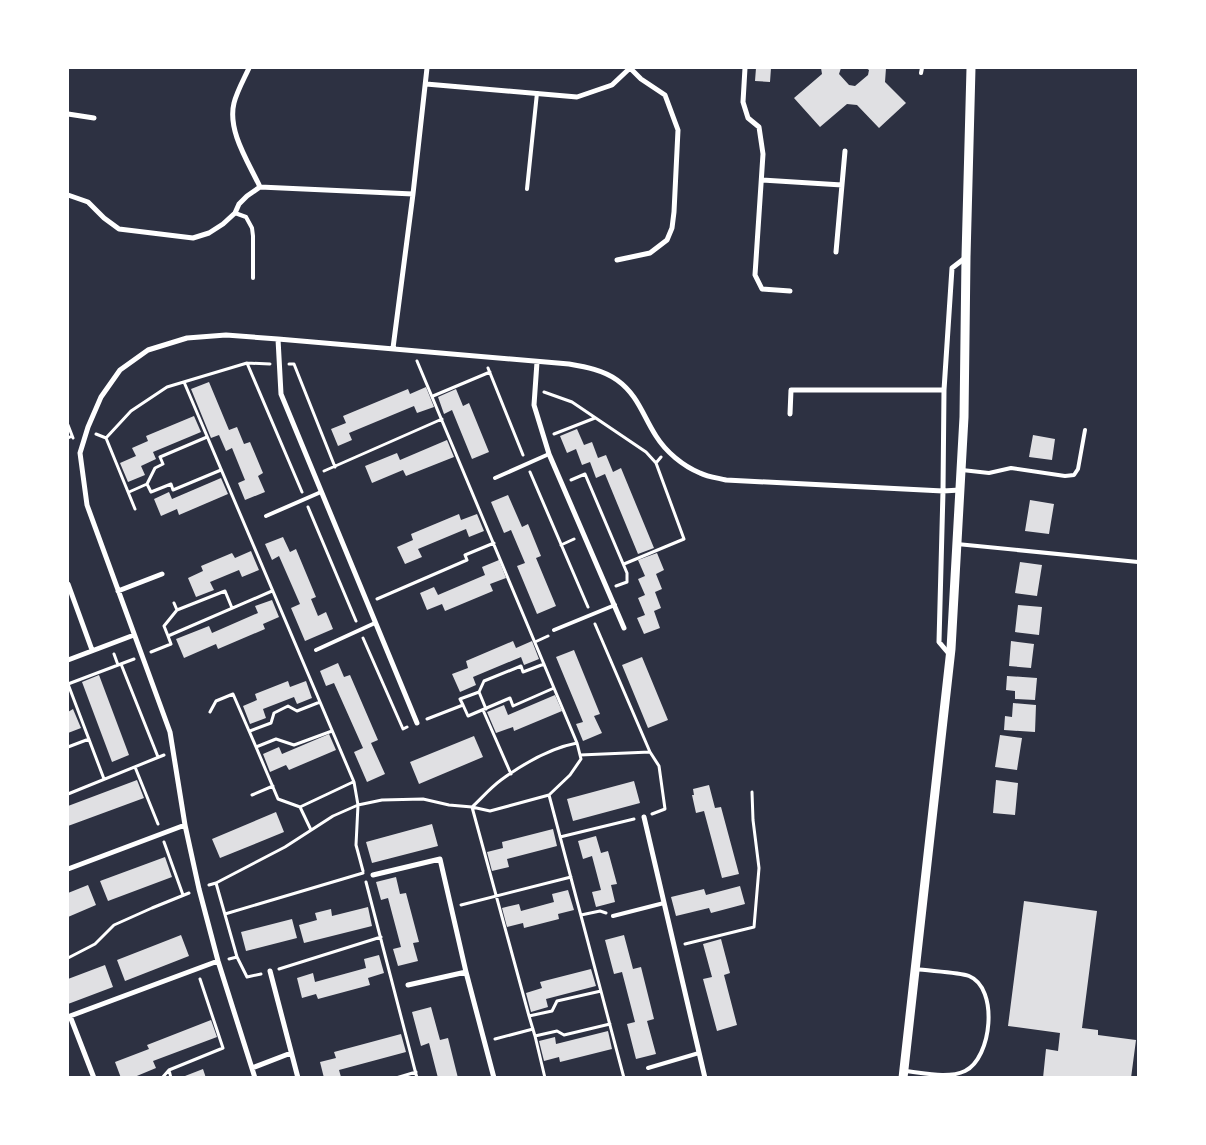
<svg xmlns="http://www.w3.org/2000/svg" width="1206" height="1145" font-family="Montserrat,sans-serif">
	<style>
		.building { fill: #e0e0e3 }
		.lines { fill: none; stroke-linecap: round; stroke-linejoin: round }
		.path { stroke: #fff; stroke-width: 3 }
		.service { stroke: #fff; stroke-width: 4 }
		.minor { stroke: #fff; stroke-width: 5 }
		.tertiary { stroke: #fff; stroke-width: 9 }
	</style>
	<rect width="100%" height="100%" fill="#2d3142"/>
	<path class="building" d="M756 68H771L770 82 755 81Z
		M821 68H841L839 74 849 85 855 86 868 75 869 70 866 68H886L885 82 906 103 879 128 857 105 847 104 820 127 794 98 822 74Z
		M209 382 229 430 237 427 244 444 250 442 263 473 258 476 265 492 245 500 238 483 245 480 232 448 226 451 219 435 211 438 191 389Z
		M426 387 434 407 417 413 414 406 349 433 352 440 338 446 331 429 346 423 343 416 408 389 410 394Z
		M456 389 463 406 469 403 489 452 472 459 452 410 444 414 438 397Z
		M194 416 201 432 153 452 156 459 141 466 145 475 128 482 120 463 136 456 132 448 148 441 146 436Z
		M577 429 584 445 592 442 598 458 606 455 613 472 621 468 654 548 638 554 605 474 596 478 590 462 582 465 576 449 567 453 560 436Z
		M1033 435 1055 439 1052 460 1029 457Z
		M447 440 454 457 406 476 403 470 372 483 365 466 397 453 400 460Z
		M221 478 228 494 179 515 177 509 161 516 154 499 169 492 172 499Z
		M508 495 522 527 528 524 541 556 536 558 556 606 537 614 517 566 525 563 511 530 504 533 491 502Z
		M1030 500 1054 504 1049 534 1025 531Z
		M459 514 461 520 477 514 484 531 469 537 466 529 418 549 422 557 405 564 397 547 413 540 411 534Z
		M283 537 290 552 296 549 316 597 311 599 318 616 326 612 333 629 305 641 291 608 300 604 279 556 272 560 265 544Z
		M251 551 259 570 242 577 239 570 210 582 214 590 196 597 188 578 203 571 201 566 232 553 235 558Z
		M657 553 664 570 656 574 662 589 655 592 661 608 654 611 660 628 644 634 637 618 645 615 638 598 645 595 638 579 645 576 638 560Z
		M499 560 506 578 490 584 493 591 445 611 442 604 427 610 420 593 434 587 438 595 485 575 482 567Z
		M1020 562 1042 565 1037 596 1015 593Z
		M272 600 279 617 263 624 265 629 218 649 216 644 184 658 176 639 209 626 212 633 258 613 255 606Z
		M1018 605 1042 607 1039 635 1015 632Z
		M513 641 516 648 532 641 539 659 524 665 521 657 473 677 476 685 460 692 452 674 468 668 466 661Z
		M1011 641 1034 644 1031 668 1009 666Z
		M574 650 600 714 594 716 602 733 583 741 576 724 583 722 556 657Z
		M642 657 668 720 648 728 622 665Z
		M338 663 344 677 350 675 378 740 371 743 385 774 367 782 354 752 363 748 334 683 326 686 320 671Z
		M99 675 129 755 112 762 82 682Z
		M1007 676 1037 678 1035 700 1015 699V691L1006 690Z
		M288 681 290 687 306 681 312 698 297 704 294 697 263 709 266 718 250 724 243 706 257 700 255 694Z
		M555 695 562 711 514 731 513 727 496 733 487 712 504 705 508 715Z
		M1013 703 1036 705 1035 732 1004 730 1005 716 1012 717Z
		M73 709 81 728 68 733V712Z
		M329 734 336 750 289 770 286 765 270 772 263 754 279 747 282 754Z
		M1000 735 1022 738 1017 770 995 767Z
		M474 736 483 757 419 784 410 762Z
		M137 780 144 798 68 826V806Z
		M996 780 1018 783 1015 815 993 813Z
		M634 781 640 803 573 821 567 799Z
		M709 785 715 808 721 807 739 874 722 878 704 811 696 813 692 795H694L693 789Z
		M276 812 284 832 220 858 212 839Z
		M432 824 438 846 372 863 366 842Z
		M553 829 557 846 507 859 509 867 492 871 487 852 503 848 502 842Z
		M596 836 601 853 608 851 617 884 611 885 615 902 596 907 592 892 601 890 592 856 583 859 578 841Z
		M165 857 172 877 108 901 100 881Z
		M396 877 400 894 406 893 419 942 413 943 418 961 398 966 393 949 401 947 388 898 381 900 376 882Z
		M88 885 96 905 68 917V893Z
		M740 886 745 904 711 913 709 908 676 916 671 897 704 889 706 895Z
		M568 890 574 910 558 914 559 919 524 928 523 923 507 927 502 908 519 904 521 911 554 902 552 894Z
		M1024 901 1097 911 1082 1028 1098 1030V1035L1136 1040 1131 1078H1043L1046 1049 1058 1051 1060 1033 1008 1026Z
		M368 907 372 926 304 943 299 925 317 920 315 913 331 909 332 916Z
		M292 919 297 938 246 951 241 932Z
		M181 935 189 956 125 981 117 960Z
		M624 935 633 969 641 967 654 1019 647 1021 656 1054 636 1059 627 1024 635 1022 622 972 614 974 605 940Z
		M721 939 730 973 724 975 737 1025 717 1031 703 979 712 977 703 944Z
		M379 955 384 973 368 978 370 985 318 999 316 994 302 998 297 978 313 973 315 982 366 968 364 959Z
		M105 965 113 987 68 1004V979Z
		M591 969 596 986 546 999 548 1007 531 1012 526 993 542 988 540 982Z
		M431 1007 440 1040 448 1038 458 1078H438L429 1043 421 1046 412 1012Z
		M211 1020 217 1037 153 1061 156 1068 132 1078H121L115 1062 149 1049 147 1045Z
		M608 1031 612 1049 560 1062 559 1057 544 1061 539 1041 555 1037 556 1044Z
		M401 1034 406 1052 339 1070 341 1077 324 1078 320 1062 336 1058 334 1052Z
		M203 1069 206 1078H185V1076Z"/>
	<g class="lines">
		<path class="path" d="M417 361 577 743
			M247 363 302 492
			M289 364H294L335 467
			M488 368 523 455
			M184 382 354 782 358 805 356 845 363 871
			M544 392 572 402 646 452 656 463
			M433 396 490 372
			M68 425 73 438
			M96 434 106 438 135 509
			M554 434 595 418
			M68 438 72 436
			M106 438 131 411 167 387 247 363 270 364
			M324 471 442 419
			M530 472 588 607
			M571 480 585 474 627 573V582L616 586
			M147 484 155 468 163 464 160 457 207 437
			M129 492 147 484 151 492 171 484 173 490 221 470
			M308 507 356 621
			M561 545 574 539
			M624 564 684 539 656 463 661 457
			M377 599 467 560 465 555 494 543
			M174 603 177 610 225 591 232 608
			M595 624 650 752
			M168 636 164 626 177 610
			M363 638 403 729 407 727
			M535 642 548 636
			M151 652 171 644 168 636 272 591
			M114 654 118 665
			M121 664 158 757
			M479 692 486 709
			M463 705 468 716 510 698 513 706 554 688
			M483 710 511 774
			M210 712 216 701 233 694 256 747
			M427 719 463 705 460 699 479 692 484 681 521 666 523 672 544 664
			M250 731 271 723 274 713 288 706 297 711 320 702
			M332 731 294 745 276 739 256 747 278 799 300 807 353 782
			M68 747 89 739
			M580 755 650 752 659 766 665 809 652 814
			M135 767 158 824
			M104 779 68 684 134 659
			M68 794 164 755
			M252 795 273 786
			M300 807 311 830
			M560 837 634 819
			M164 842 183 895
			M366 882 417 1078
			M216 883 285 847 333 816 358 805 382 800 423 799 449 805 472 807C481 799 490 788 501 780 523 764 550 748 577 743L581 759 570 775 549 795 624 1078
			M209 885 216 883 237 957
			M461 905 571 877
			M225 914 363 873
			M581 915 600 911 606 913
			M685 944 754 927 759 868 753 820 752 792
			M68 958 95 944 114 925 152 908 189 893
			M229 959 237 957 247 977 261 974
			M279 969 381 937
			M529 1016 472 807 490 811 549 795
			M535 1036 529 1016 552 1011 557 1001 601 991
			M495 1039 533 1029
			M169 1070 171 1078
			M162 1078 169 1070 223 1048 200 979
			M396 1078 416 1072
			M545 1078 535 1036 557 1031 564 1035 610 1024"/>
		<path class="service" d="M921 73 922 68
			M527 189 537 93
			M235 213 246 217 252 228 253 236V278
			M962 470 989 473 1011 468 1065 476 1074 475 1078 469 1085 430
			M495 478 549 454
			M266 516 321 492
			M957 544 1138 562
			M554 630 615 605
			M316 650 375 623
			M613 916 664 903
			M648 1068 699 1053
			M905 1071C924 1073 948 1079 965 1071 992 1058 999 988 969 976 959 972 928 971 916 969"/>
		<path class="minor" d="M249 68C244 79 237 91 234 103 227 131 249 163 260 187
			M745 68 743 102 748 118 759 127 763 154 755 275 762 289 790 291
			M426 84 577 97 612 85 630 68
			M68 114 94 118
			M762 180 842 185
			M68 195 88 202 104 218 119 229 193 238 209 233 223 224 235 213 239 204 247 196 260 187 413 194
			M836 252 845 151
			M617 260 650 253 667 240 672 228 674 212 678 130 665 95 641 79 630 68
			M278 339 281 394 417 723
			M393 348 413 194 427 68
			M537 362 534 405 549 454 624 628
			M790 414 791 390H944
			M68 584 92 650
			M118 591 162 574
			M950 655 939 642 943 491 944 390 952 268 965 258
			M68 660 134 635
			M644 817 705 1078
			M68 869 185 825
			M373 875 440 859 466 972
			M270 971 298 1078
			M408 985 466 972 494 1078
			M252 1068 291 1053
			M94 1078 70 1016 218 961
			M255 1078 218 961 199 889 185 825 170 732 87 505 80 453 88 427 101 397 120 370 148 350 187 338 226 335 278 339 569 364C586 367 603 370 617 380 638 395 643 416 656 436 666 452 683 466 700 473 708 477 718 478 726 480L943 491 960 490"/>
		<path class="tertiary" d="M903 1078 951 649 964 417 966 257 971 68"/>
	</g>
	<rect width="1206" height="1145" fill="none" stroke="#ffffff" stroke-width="138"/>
</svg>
